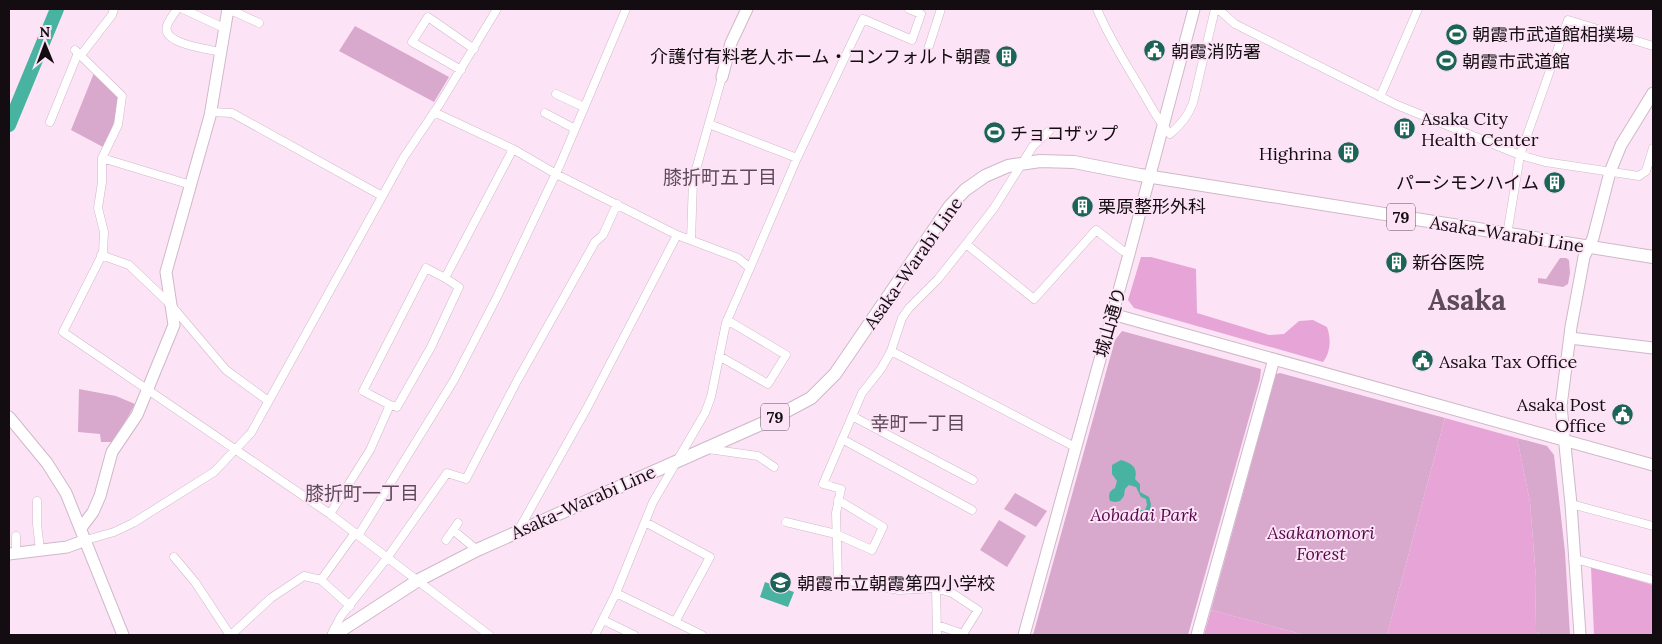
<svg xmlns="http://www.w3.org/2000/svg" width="1662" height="644" font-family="Lora,'Noto Sans JP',serif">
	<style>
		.green { fill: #d9a8cd }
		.forest { fill: #e7a4d7 }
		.water { fill: #48b3a0 }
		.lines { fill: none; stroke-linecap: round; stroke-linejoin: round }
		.river { stroke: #48b3a0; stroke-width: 14 }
		.street-casing { stroke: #cfb8c9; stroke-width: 9 }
		.secondary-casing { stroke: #cfb8c9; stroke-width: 13 }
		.primary-casing { stroke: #cfb8c9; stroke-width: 14 }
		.street { stroke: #fff; stroke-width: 8 }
		.secondary { stroke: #fff; stroke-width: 11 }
		.primary { stroke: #fff; stroke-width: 12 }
		.labels { text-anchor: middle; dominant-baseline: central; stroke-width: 4; stroke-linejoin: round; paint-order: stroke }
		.shield { fill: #fce4f6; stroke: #594d56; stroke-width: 1 }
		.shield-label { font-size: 16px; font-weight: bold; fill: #130c11 }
		.poi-label { font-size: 18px; fill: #130c11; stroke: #fce4f6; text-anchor: start }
		.street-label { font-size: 18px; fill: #130c11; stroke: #fce4f6 }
		.park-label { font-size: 18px; font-style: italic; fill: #540449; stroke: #fce4f6 }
		.neighbourhood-label { font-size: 19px; fill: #5e4b59; stroke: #fce4f6 }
		.town-label { font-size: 28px; font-weight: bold; fill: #5e4b59; stroke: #fce4f6 }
	</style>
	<rect width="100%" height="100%" fill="#fce4f6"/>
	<path class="green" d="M355 26 449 77 434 102 339 51Z
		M94 73C101 80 111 87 116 95 124 107 108 136 103 147L71 130Z
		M1560 258H1566L1569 260 1570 273 1568 284 1563 287 1538 283V278L1546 279Z
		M1122 331 1261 369 1260 379 1188 635H1033L1115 340Z
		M1280 373 1445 418 1387 635H1305L1211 610 1276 374Z
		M79 389 116 396 135 404 114 442H101L100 434 78 432Z
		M1517 438 1547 446 1554 455 1565 552 1570 635H1542L1535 631 1536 578 1530 502Z
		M1015 493 1047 511 1036 527 1004 509Z
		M999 520 1026 536 1007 567 980 550Z"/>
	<path class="forest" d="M1141 257H1151L1196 269 1197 313 1269 335 1284 334 1299 321 1313 320 1327 327C1331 338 1331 352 1323 362L1134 308 1128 300Z
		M1445 418 1517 438 1530 502 1536 578 1535 631 1542 635H1387Z
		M1591 567 1653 585V635H1594Z
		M1211 610 1305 635H1204Z"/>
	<path class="water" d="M1121 460C1132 463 1138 468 1135 479L1140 484V492L1149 497 1151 504 1150 511 1141 517H1135V513L1137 510H1145L1147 505 1146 499 1141 497 1136 487 1129 485 1125 489 1124 496 1120 501 1115 502 1110 501C1108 495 1109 491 1115 488L1117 481 1112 474V465Z
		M765 582 794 592 788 607 760 597Z"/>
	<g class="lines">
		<path class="river" d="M9 125 57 9"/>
		<defs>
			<path id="street" d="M177 9C174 14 169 20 167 26 161 44 209 49 220 52
				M183 9 224 28
				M1097 9C1109 38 1126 64 1142 91 1151 106 1158 121 1170 134 1181 125 1188 116 1193 103L1215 9
				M1218 9 1235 24 1397 105 1520 155 1545 162 1639 176 1646 171 1653 148
				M227 11 235 12 259 23
				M929 46 941 9
				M75 50 122 96 118 125 102 158V182L98 208 104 232 103 253 63 332 330 514 489 635
				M81 55 112 15 114 9
				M461 70 412 42 428 17 474 49
				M556 94 584 107
				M1380 97 1418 9
				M211 112 232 113 382 196
				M434 112 513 149 556 174 677 235 738 258 750 268 726 323 711 397 705 413 653 502 616 593 595 635
				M545 113 575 129
				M50 122 78 53
				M709 124 797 158
				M102 158 191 185
				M1507 235 1520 155 1568 20 1653 46
				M691 240 693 180 722 77
				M966 244 994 208 1033 146 1049 131
				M101 255 129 265 171 305 226 370 267 400
				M750 268 797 158 863 19 912 40 921 14 909 9
				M891 351 1075 447
				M719 356 768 384 786 355 727 320
				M390 405 363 391 426 268 445 278
				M852 416 973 480
				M842 439 972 510
				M708 449 758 456 774 467
				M37 501V524L40 550
				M1571 504 1653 526
				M330 514 370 450 390 405 397 407 431 347 459 287 445 278 513 149
				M645 522 710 557 675 622
				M786 522 836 534 872 550 883 527 838 500
				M453 530 477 550
				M518 531 587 408 677 235
				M16 536V553
				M86 540 114 532 133 523 214 472 251 433 404 157 439 105 497 9
				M446 540 458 523
				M174 557 195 582 230 635
				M1575 559 1653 580
				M321 580 352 537 361 531 454 380 497 297 559 167 626 9
				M936 588 937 635
				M616 593 702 635
				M603 620 634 635
				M937 625 963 634 978 610 952 593 936 588 899 590 838 579 836 513 841 489 823 484 862 393 881 369 891 351 902 318 909 308 938 279 966 244 1034 299 1096 230 1123 251 1129 254
				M332 633 341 616 387 558 447 473 466 479 517 381 595 242 603 235 617 204
				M231 635 271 598 304 576 321 580 350 606"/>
			<path id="secondary" d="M722 77 731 43 747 9
				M1112 314 1653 465
				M1570 338 1653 348
				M9 417 47 463 66 493 123 635
				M81 528 93 512 100 496 112 452 137 415 174 325 166 272 210 116 228 9
				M9 554 67 547 86 540
				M1024 635 1129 254 1194 9
				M1197 635 1274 359
				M1580 635 1571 504 1561 406 1571 327 1584 257 1593 238 1610 172 1621 145 1653 93"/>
			<path id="primary" d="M334 635 417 581 477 550 768 421 811 398 835 374 846 358 950 206 965 190 985 176 1008 166 1040 161 1074 162 1140 175 1653 257"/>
		</defs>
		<use href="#street" class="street-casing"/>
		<use href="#secondary" class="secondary-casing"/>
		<use href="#primary" class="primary-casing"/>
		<use href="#street" class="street"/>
		<use href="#secondary" class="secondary"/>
		<use href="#primary" class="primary"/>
	</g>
	<defs>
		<symbol id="stadium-disc" viewBox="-11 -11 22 22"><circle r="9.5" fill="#1c6358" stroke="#fce4f6"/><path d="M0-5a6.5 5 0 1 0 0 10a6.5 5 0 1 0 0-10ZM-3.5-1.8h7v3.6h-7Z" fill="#fff"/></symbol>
		<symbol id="civic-disc" viewBox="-11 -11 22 22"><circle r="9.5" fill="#1c6358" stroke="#fce4f6"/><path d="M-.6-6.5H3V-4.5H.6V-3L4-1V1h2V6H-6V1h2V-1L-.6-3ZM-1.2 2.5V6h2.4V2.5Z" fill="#fff"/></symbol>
		<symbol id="building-disc" viewBox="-11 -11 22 22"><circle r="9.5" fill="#1c6358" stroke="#fce4f6"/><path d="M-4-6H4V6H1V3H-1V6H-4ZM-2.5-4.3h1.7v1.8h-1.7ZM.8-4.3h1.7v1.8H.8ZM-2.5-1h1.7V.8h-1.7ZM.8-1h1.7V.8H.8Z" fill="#fff"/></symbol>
		<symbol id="school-disc" viewBox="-11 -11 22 22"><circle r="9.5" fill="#1c6358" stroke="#fce4f6"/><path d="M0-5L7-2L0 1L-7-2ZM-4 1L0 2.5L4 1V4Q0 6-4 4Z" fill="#fff"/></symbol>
	</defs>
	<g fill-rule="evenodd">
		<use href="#stadium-disc" x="1444" y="22" width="25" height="25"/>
		<use href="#civic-disc" x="1142" y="38" width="25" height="25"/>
		<use href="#building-disc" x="994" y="44" width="25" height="25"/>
		<use href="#stadium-disc" x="1434" y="48" width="25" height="25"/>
		<use href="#building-disc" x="1392" y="116" width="25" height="25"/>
		<use href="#stadium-disc" x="982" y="120" width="25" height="25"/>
		<use href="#building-disc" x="1336" y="140" width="25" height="25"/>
		<use href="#building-disc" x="1542" y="170" width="25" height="25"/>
		<use href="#building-disc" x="1070" y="194" width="25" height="25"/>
		<use href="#building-disc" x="1384" y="250" width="25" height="25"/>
		<use href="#civic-disc" x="1410" y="348" width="25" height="25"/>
		<use href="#civic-disc" x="1610" y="402" width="25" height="25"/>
		<use href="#school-disc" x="768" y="570" width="25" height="25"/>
	</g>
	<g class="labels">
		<g class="shield">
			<rect x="1387" y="203.5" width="28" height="27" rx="4"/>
			<rect x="761" y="403.5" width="28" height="27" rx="4"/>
		</g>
		<g class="shield-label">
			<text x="1401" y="217">79</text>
			<text x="775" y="417">79</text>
		</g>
		<g class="poi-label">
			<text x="1472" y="34">朝霞市武道館相撲場</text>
			<text x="1171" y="51">朝霞消防署</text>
			<text x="991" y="56" text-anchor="end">介護付有料老人ホーム・コンフォルト朝霞</text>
			<text x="1462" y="61">朝霞市武道館</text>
			<text x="1421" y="118">Asaka City<tspan x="1421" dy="21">Health Center</tspan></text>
			<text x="1010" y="133">チョコザップ</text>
			<text x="1332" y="153" text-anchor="end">Highrina</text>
			<text x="1539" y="182" text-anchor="end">パーシモンハイム</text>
			<text x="1098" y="206">栗原整形外科</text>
			<text x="1412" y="262">新谷医院</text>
			<text x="1439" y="361">Asaka Tax Office</text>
			<text x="1606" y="404" text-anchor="end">Asaka Post<tspan x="1606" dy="21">Office</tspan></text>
			<text x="797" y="583">朝霞市立朝霞第四小学校</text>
		</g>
		<g class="street-label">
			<text transform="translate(1507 234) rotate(9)">Asaka-Warabi Line</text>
			<text transform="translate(913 263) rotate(-55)">Asaka-Warabi Line</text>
			<text transform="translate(1110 322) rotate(-74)">城山通り</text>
			<text transform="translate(583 502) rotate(-24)">Asaka-Warabi Line</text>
		</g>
		<g class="park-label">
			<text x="1144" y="514">Aobadai Park</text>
			<text x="1321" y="532">Asakanomori<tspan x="1321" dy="21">Forest</tspan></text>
		</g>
		<g class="neighbourhood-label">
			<text x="720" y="177">膝折町五丁目</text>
			<text x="918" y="423">幸町一丁目</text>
			<text x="362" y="493">膝折町一丁目</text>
		</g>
		<g class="town-label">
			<text x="1467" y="300">Asaka</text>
		</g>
	</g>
	<rect width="1662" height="644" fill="none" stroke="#130c11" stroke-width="20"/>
	<g transform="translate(45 45) rotate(359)" stroke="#fce4f6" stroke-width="4" paint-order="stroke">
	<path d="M0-4L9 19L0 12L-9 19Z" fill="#130c11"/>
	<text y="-8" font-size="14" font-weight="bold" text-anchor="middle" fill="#130c11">N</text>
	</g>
</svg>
